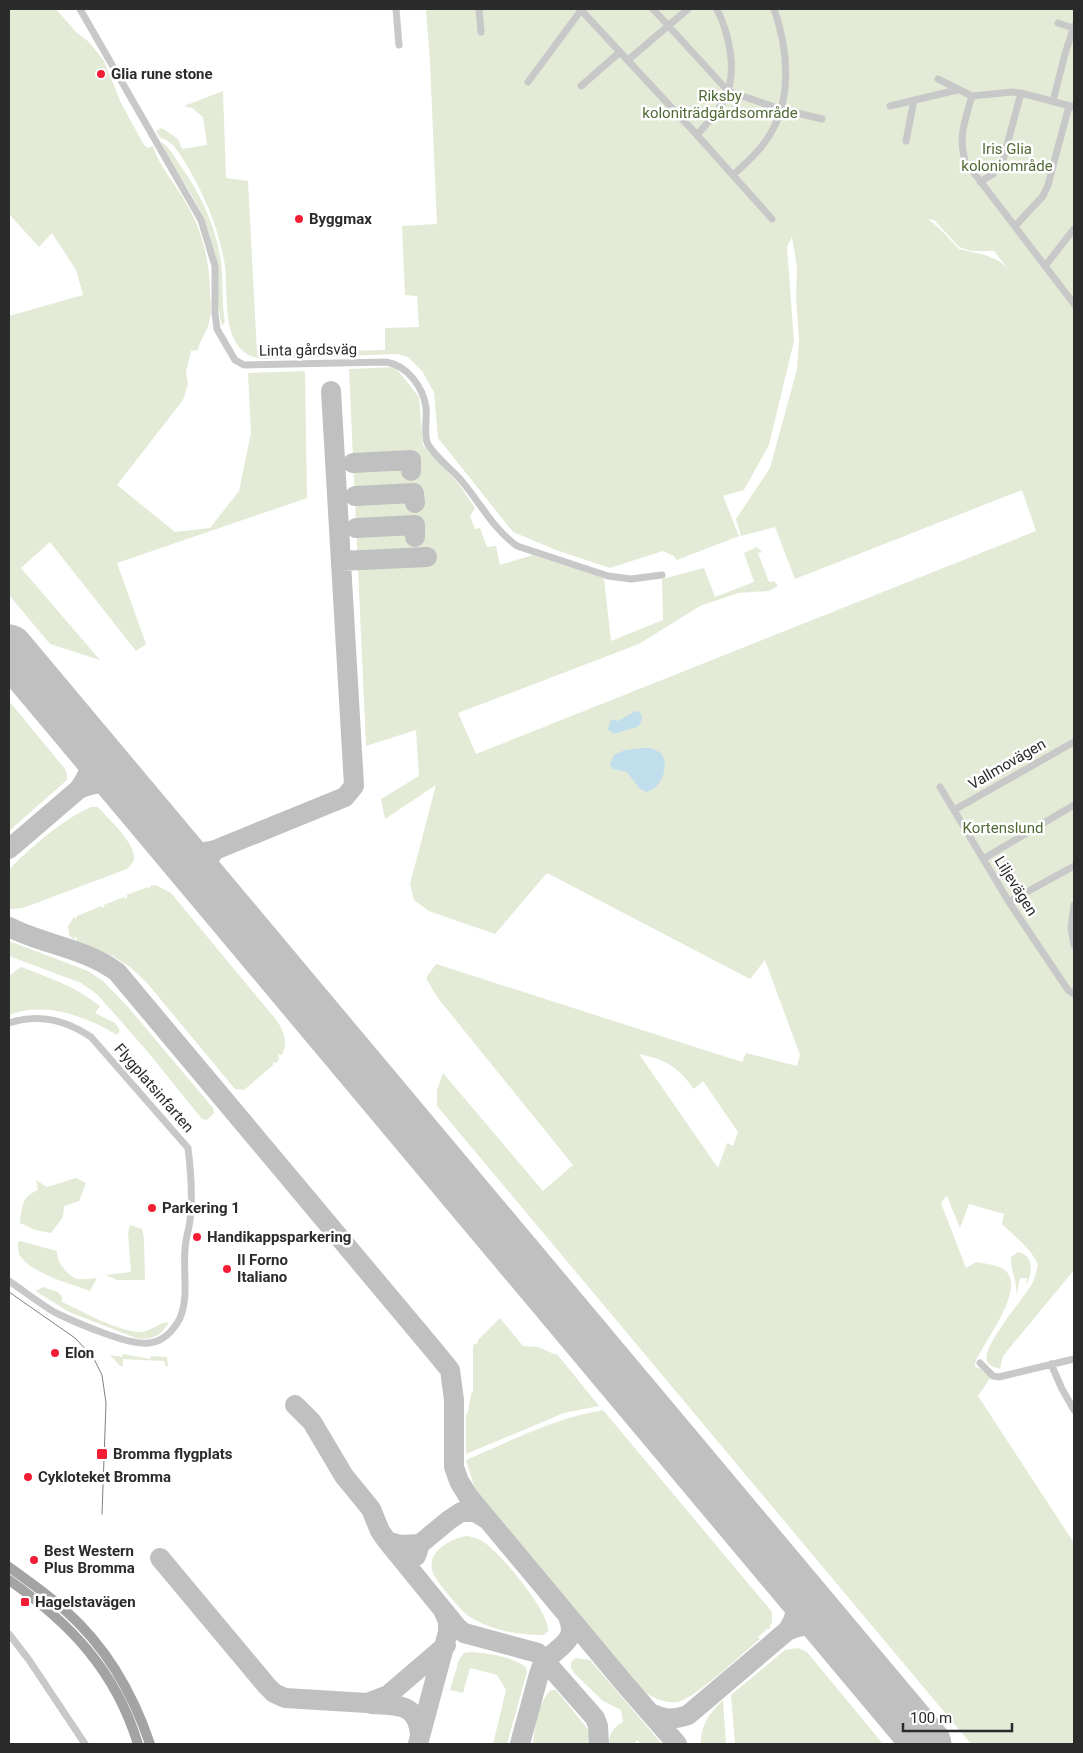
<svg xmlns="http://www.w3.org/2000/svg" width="1083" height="1753" font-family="Roboto,sans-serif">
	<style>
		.green { fill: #e3ebd7; fill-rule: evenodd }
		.water { fill: #c1deed }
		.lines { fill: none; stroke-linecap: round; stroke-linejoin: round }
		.taxiway { stroke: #c0c0c0; stroke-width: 20 }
		.runway { stroke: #c0c0c0; stroke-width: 49 }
		.street { stroke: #c8c8c8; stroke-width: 7 }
		.primary { stroke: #a3a3a3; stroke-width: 10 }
		.tram { stroke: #808080; stroke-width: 1 }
		.poi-dot { fill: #f31d35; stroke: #fff; stroke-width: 2 }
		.labels { text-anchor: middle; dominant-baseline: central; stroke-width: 5; stroke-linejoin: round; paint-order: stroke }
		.poi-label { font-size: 15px; font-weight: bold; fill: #2b2b2b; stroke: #fff; text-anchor: start }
		.park-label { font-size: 15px; fill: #506a36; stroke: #fff }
		.street-label { font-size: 15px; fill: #2b2b2b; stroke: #fff }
	</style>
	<rect width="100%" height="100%" fill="#fff"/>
	<path class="green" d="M9 9H56L76 32 89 42 104 61 121 103 144 145 148 148 153 146C159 167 176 184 186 203 203 232 210 262 210 295 211 303 212 311 210 318 209 330 200 338 198 350L191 351 186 372 188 384 183 400 117 485 175 532 210 528 239 491 251 433 248 373 305 371 307 498 117 563 146 644 136 651 50 542 21 568 100 660 50 644 9 595V316L83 295 76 270 52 233 39 247 9 214Z
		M426 9H1074V1270L1003 1356 1000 1369C995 1367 990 1367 987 1361 982 1346 1023 1299 1032 1284 1035 1278 1036 1271 1038 1265 1031 1248 1015 1237 1002 1224L1004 1214 969 1204 960 1228 947 1196 941 1203 966 1268 976 1262C986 1264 998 1264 1006 1271 1023 1288 993 1330 984 1346 980 1354 975 1358 975 1367L979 1368 991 1377 978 1396 1074 1543V1744H971L437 1106V1090L443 1073 543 1191 573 1165 437 997 426 978 436 964 742 1062 746 1053 797 1066 800 1055 765 960 750 979 547 873 495 934 429 911 414 900 410 884 436 785 385 819 381 799 419 776 416 730 366 746 349 369 395 367 419 397 423 445 458 483 475 508 470 516 475 529 480 528 487 547 496 546 500 565 533 555 604 578 611 641 663 620 662 579 704 568 715 597 754 582 744 553 757 547 762 552 758 553 769 582 774 581 778 586 769 591 738 593 700 606 639 644 458 713 476 754 1036 531 1022 490 795 579 775 527 741 536 736 519 770 468 797 369 799 340 796 298 797 267 792 237 787 247 794 341 769 445 744 490 723 496 739 536 677 560 674 556 663 551 610 568 556 550 513 532 438 438 434 392 422 371 408 357 397 354 262 359C246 356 238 350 232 334 225 317 227 286 225 266 219 229 205 196 186 164 180 154 171 139 160 138L156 131 162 128 178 139 182 149 207 145 203 117 192 108 184 106 223 91 226 178 248 181 257 353 385 350V328L419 327 417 296 405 295 402 226 437 224 430 63ZM928 219 934 220 959 247 971 251H994L1008 269 999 261 985 255 959 249 940 229ZM639 1054C667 1060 677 1066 694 1089L703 1081 738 1132 733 1146 727 1143 718 1168Z
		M161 142C169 146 175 158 180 165 203 197 219 233 222 272 223 288 222 305 225 322L222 326C214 294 220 265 208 231 198 198 175 173 161 142Z
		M9 701 65 769 67 774V780L9 831Z
		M91 807H97L102 811C111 822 140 848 133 862 131 865 129 866 127 869L23 908 12 909 9 908V870C27 850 66 817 91 807Z
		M156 885 171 893 278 1022C284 1033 288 1043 282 1055L279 1054 278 1055 279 1059 276 1063 273 1062V1065L244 1090 235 1089 147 983 129 966 114 957 115 955 112 956 76 941 77 938 75 937 74 940 69 935 68 926 74 917 76 919 77 916 101 906 104 908V905L124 897 125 899 127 898V895L148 887 150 889V886Z
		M9 941 88 971 103 981 128 1007 213 1108 214 1113 207 1120 202 1119 147 1051 97 994 81 983 9 956Z
		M21 967C51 978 74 986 100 1006L95 1013 115 1023 120 1030 117 1035C86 1016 44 1001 9 1015V976Z
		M76 1178 86 1183 79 1201 64 1206 63 1217 51 1233 35 1230 20 1223C22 1207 21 1197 38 1190L36 1180 47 1187Z
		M130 1225 142 1229 144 1239 145 1280H117L106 1275 131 1272 128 1233Z
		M20 1241 57 1251C56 1261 67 1275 77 1279 82 1280 91 1278 97 1278L90 1291C71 1284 29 1273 19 1254 18 1251 18 1245 18 1242Z
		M1018 1252C1034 1255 1033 1273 1026 1285L1027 1278H1020L1016 1296C1018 1281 1010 1271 1011 1257Z
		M43 1287 56 1291 62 1296V1302C82 1311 119 1332 140 1332 151 1332 158 1322 169 1322 161 1336 152 1341 136 1338L69 1312 37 1292 36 1291Z
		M500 1318 523 1346 538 1347 554 1354H557L599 1406 564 1413 466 1454V1415L468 1412 471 1394 473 1392V1345L478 1343V1340Z
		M123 1354 150 1359 151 1356 167 1357 168 1366H166L164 1361 123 1359V1366H120L110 1355 122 1357Z
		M603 1410 772 1612V1622L769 1629H767L758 1637 760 1639C744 1652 694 1700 677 1702 663 1704 649 1696 639 1688L476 1493 466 1460C511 1441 555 1418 603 1410Z
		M467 1536C474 1537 480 1539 485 1543 502 1555 550 1612 548 1631L544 1635C517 1635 493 1631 470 1617 463 1613 457 1604 451 1598 445 1590 437 1582 433 1573 425 1552 451 1538 467 1536Z
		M798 1648 807 1652 883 1744H735L731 1695 785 1650Z
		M472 1652C491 1654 510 1656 526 1667L527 1672 507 1744H493L506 1690 497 1675 470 1668 463 1693 450 1690 459 1660 464 1653Z
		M575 1658 590 1660 662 1744H641L637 1740 634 1744H609C609 1733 614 1727 623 1722L621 1710 603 1701 574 1673 571 1668V1662Z
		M551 1690H556L591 1733 590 1744H533C534 1729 539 1700 551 1690Z
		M723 1700 726 1744H701C701 1724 709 1714 723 1700Z"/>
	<path class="water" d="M636 711 640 712 642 717C640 730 635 727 626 730 618 733 614 736 608 729L611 719 618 721Z
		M643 748H651L661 753C670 766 662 787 647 792L640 789 627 772 613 769 610 764 614 755 625 750Z"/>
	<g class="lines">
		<path class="taxiway" d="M353 463 411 460V471
			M355 496 414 493 415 503
			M356 528 415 525V537
			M341 561 427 557
			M88 744C92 765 91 772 79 789 97 781 109 782 127 790
			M171 843C189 854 195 854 215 850 203 865 200 872 211 890
			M9 849 79 789
			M215 850 345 797 354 786 331 391
			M9 927C44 945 85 948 117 972L432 1348 450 1370 454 1400V1467L459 1481 468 1496 624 1683 677 1744
			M295 1405 312 1422 344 1476 371 1509 380 1531 387 1541 401 1545 420 1544
			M387 1541 457 1627 464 1633 538 1653 595 1718 598 1726 599 1744
			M416 1556 420 1544 449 1520 461 1512H475L488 1520
			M160 1558 267 1686 274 1693 285 1698 367 1703 388 1695 444 1647 448 1632V1621L443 1610
			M787 1631C806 1622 819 1625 836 1636
			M371 1704C397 1705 418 1703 420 1735
			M649 1712C663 1720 673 1720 688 1715L787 1631C799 1615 797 1601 791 1582
			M418 1744 444 1647 446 1645
			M520 1744C524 1728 529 1712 533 1696 536 1686 538 1675 542 1666 553 1647 580 1644 568 1617"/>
		<path class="runway" d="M9 649 927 1744"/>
		<path class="street" d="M80 9 201 220 215 266V313L217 329 235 360 244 365 386 362C407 365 423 387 426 407 427 418 424 432 427 442 431 453 452 470 460 479 480 502 492 528 517 546L608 576 631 579 662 575
			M396 9 399 45
			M479 9 481 32
			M581 9V10L697 135 772 219
			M653 9 728 91 780 109 822 119
			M1058 23 1073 28
			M628 60 688 9
			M938 79 972 96 1012 92 1021 93 1074 107
			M528 82 582 9
			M581 86 620 52
			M972 96C965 121 958 136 965 161L1074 304
			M1053 101 1065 54 1074 26
			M890 106 957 90
			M697 135C707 123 718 113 725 98 738 72 729 34 717 9
			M906 141 914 100
			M733 175C744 165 756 155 765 142 793 104 789 51 774 9
			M980 182 993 174 1003 160 1021 93
			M1015 226 1043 196 1048 185 1069 106
			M1045 266 1074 229
			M940 787 1009 902 1068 990 1074 994
			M954 810 1074 742
			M983 859 1074 805
			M1009 902 1074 866
			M1074 905 1071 928 1074 945
			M9 1023C39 1013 66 1020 91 1037L188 1148C191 1172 193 1196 190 1220 189 1230 185 1240 185 1250 183 1273 189 1296 180 1318 174 1330 163 1342 149 1343 129 1346 75 1322 56 1313 40 1304 24 1291 9 1281
			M980 1363 993 1376 999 1377 1074 1359
			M1051 1364 1062 1389 1074 1410
			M9 1634 29 1660 85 1744"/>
		<path class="primary" d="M9 1567C28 1581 49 1595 67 1612 107 1648 133 1694 150 1744
			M9 1580C71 1624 115 1670 138 1744"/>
		<path class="tram" d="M9 1292 75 1338 93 1357 102 1375 106 1403 102 1514"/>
	</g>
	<g class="poi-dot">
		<circle cx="101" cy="74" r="5"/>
		<circle cx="299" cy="219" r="5"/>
		<circle cx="152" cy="1208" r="5"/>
		<circle cx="197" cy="1237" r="5"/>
		<circle cx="227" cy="1269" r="5"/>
		<circle cx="55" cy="1353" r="5"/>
		<rect x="96" y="1448" width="12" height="12" rx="2.5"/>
		<circle cx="28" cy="1477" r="5"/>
		<circle cx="34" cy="1560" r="5"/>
		<rect x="20" y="1597" width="10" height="10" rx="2.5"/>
	</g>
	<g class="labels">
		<g class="poi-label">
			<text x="111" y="74">Glia rune stone</text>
			<text x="309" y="219">Byggmax</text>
			<text x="162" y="1208">Parkering 1</text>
			<text x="207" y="1237">Handikappsparkering</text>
			<text x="237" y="1260">Il Forno<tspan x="237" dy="17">Italiano</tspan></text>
			<text x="65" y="1353">Elon</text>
			<text x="113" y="1454">Bromma flygplats</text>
			<text x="38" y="1477">Cykloteket Bromma</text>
			<text x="44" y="1551">Best Western<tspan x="44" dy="17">Plus Bromma</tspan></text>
			<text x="35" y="1602">Hagelstavägen</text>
		</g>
		<g class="park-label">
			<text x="720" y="96">Riksby<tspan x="720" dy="17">koloniträdgårdsområde</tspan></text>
			<text x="1007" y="149">Iris Glia<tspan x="1007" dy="17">koloniområde</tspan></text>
			<text x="1003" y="828">Kortenslund</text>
		</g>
		<g class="street-label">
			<text transform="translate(308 350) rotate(-1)">Linta gårdsväg</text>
			<text transform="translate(1007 764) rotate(-30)">Vallmovägen</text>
			<text transform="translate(1016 886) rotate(58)">Liljevägen</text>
			<text transform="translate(154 1088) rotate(49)">Flygplatsinfarten</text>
		</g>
	</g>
	<rect width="1083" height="1753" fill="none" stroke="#2b2b2b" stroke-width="20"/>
	<path d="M903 1723v8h109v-8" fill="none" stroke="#2b2b2b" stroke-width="2.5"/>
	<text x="910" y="1723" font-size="15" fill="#2b2b2b" stroke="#ffffff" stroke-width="4" paint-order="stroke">100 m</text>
</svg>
